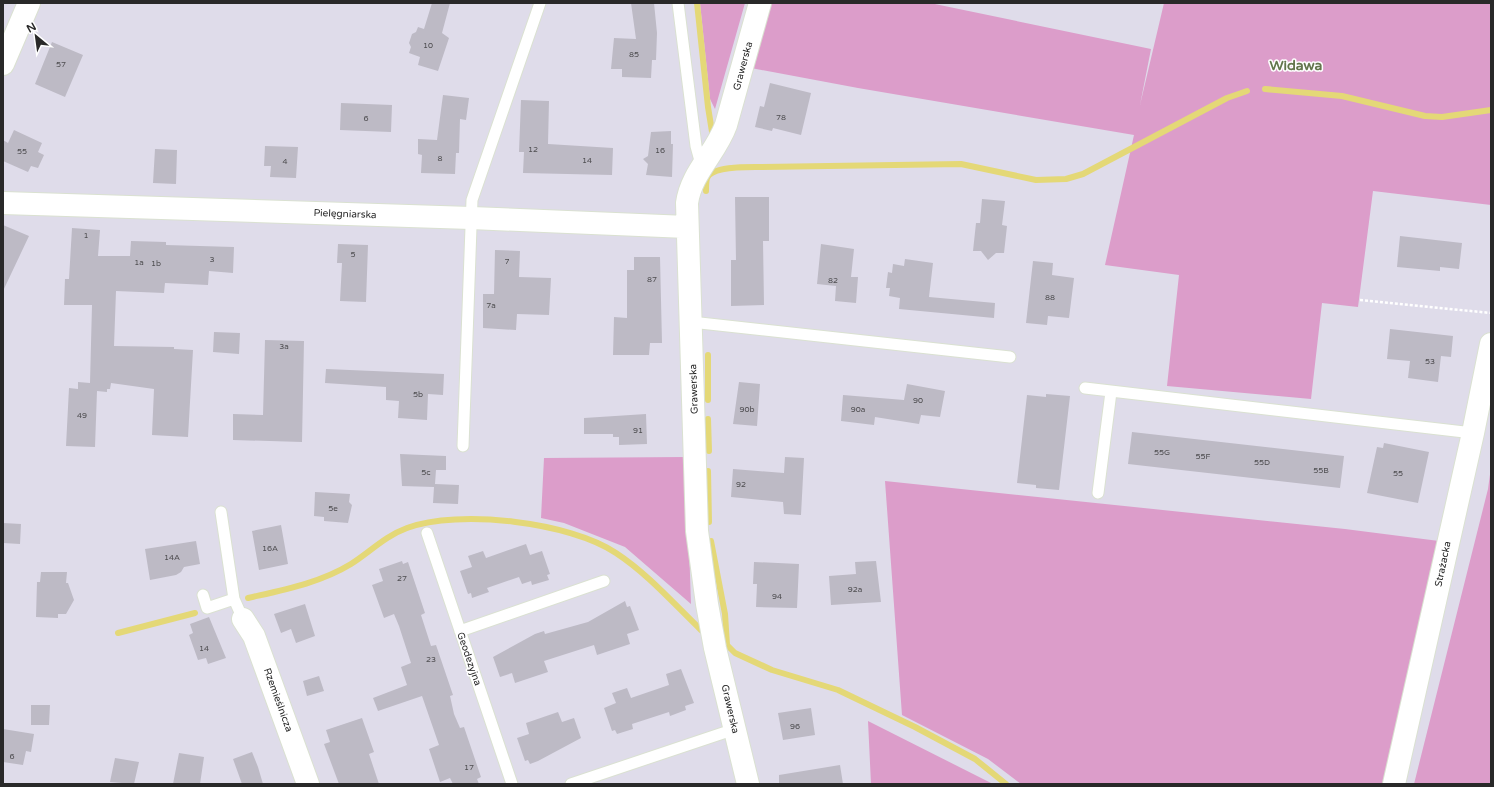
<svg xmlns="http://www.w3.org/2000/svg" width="1494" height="787" font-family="'Varela Round',sans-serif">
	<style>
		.green { fill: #dc9dca }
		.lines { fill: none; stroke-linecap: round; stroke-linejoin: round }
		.stream { stroke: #e4d877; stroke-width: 6 }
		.building { fill: #bdbac5 }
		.service-casing { stroke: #dae1d1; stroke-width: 13 }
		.minor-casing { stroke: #dae1d1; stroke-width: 24 }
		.tertiary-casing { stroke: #dae1d1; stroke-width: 24 }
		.path { stroke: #fff; stroke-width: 2.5; stroke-dasharray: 3 2; stroke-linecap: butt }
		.service { stroke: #fff; stroke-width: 11 }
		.minor { stroke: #fff; stroke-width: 22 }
		.tertiary { stroke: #fff; stroke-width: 22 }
		.labels { text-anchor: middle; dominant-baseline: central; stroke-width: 3; stroke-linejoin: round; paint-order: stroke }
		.number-label { font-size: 8px; fill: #4e4d50 }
		.street-label { font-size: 10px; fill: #292929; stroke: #fff }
		.district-label { font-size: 14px; font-weight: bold; fill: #64754d; stroke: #fff }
	</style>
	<rect width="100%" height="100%" fill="#dfdcea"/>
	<path class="green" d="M700 3H745L715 109 710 99Z
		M771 3H930L1151 49 1140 105 1164 3H1491V205L1373 191 1358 307 1322 303 1311 399 1167 386 1179 275 1105 265 1134 135 858 88 751 68Z
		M686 457 691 604 625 547 564 523 541 518 544 458Z
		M1491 467V784H1414L1488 489Z
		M885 481 1345 529 1439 541 1384 784H1021L988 759 902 715Z
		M868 721 993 784H871Z"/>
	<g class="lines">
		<path class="stream" d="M697 3 708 107 713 138
			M1265 89 1342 96 1425 116 1442 117 1491 110
			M706 191C706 187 706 182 707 178 712 166 748 167 760 167L961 164 1036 180 1066 179 1083 174 1227 98 1247 91
			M708 355V400
			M708 419 709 451
			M708 471 709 522
			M711 541 725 614 727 645 735 653 772 670 838 690 915 727 975 759 1006 784
			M248 598C283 590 320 583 351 564 370 552 385 536 407 528 459 509 570 522 616 553 648 574 674 604 701 630
			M118 633 195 613"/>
	</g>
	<path class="building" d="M432 3H450L442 33 449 38 438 71 418 65 420 57 409 53 411 47 409 43 412 34 416 32 418 27 424 29Z
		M631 3H654L657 33 656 60H652L651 78 622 77V69H611L614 38 636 39Z
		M52 42 83 55 65 97 35 84Z
		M770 83 811 93 801 135 773 128 772 131 755 127 760 106 764 107Z
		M443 95 469 98 466 120 460 119 459 153H456L455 174 421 173 422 155 418 154V139L437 140Z
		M521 100 549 101 548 144 613 148 612 175 523 173 524 152H519Z
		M341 103 392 105 391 132 340 130Z
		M14 130 42 143 38 152 44 155 38 168 31 166 28 172 3 161V140L8 143Z
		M671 131V144H673L672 177 646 175 648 164 643 159 648 156 651 132Z
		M265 146 298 147 296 178 270 177 271 166H264Z
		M155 149 177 150 176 184 153 183Z
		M735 197H769V241H763L764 305 731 306V260H736Z
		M982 199 1005 201 1002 225 1007 226 1004 253H996L988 260 981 251H973L976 223H980Z
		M3 225 29 236 3 291Z
		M72 228 100 230 98 256H130L131 241 166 242V245L234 247 233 273 209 271 208 285 165 283 164 293 116 291 114 346 174 347V349L193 350 188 437 152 435 154 389 111 383 110 389H107V392L97 391 95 447 66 446 69 388 78 389V382L90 383 92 305H64L65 279H69Z
		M1400 236 1462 243 1459 269 1440 267V271L1397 267Z
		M338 244 368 245 366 302 340 301 342 263H337Z
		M821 244 854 249 851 277H858L856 303 835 301 836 286 817 284Z
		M495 250 520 251 519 277 551 278 549 315 517 314 516 330 483 328V294H494Z
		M634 257H660L662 343H650L649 355H613L614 317 627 318V270H634Z
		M905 259 933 263 929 297 995 303 994 318 899 309 900 298 889 296 890 288H886L888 272 892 273 893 264 904 266Z
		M1033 261 1053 263 1052 275 1074 278 1069 318 1048 316 1047 325 1026 323Z
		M1390 329 1453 336 1451 357 1441 356 1438 382 1408 378 1410 361 1387 359Z
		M214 332 240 333 239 354 213 352Z
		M265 340 304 341 302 442 233 440V414L263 415Z
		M326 369 444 374 443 395 428 394 427 420 398 418 399 401 386 400V387L325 383Z
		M739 382 760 384 757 426 733 424Z
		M907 384 945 391 940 417 921 415 919 424 875 417 874 425 841 421 843 395 904 400Z
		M1046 394 1070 396 1059 490 1036 488V485L1017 483 1027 395 1046 397Z
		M646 414 647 444 619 445V437H613V434H584V418Z
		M1132 432 1344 456 1340 488 1128 464Z
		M1384 443 1429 452 1418 503 1367 493 1377 447 1383 448Z
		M400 454 446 456V470H436L435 484 459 485 458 504 433 503 434 487 402 486Z
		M785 457 804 458 801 515 784 514 783 502 731 497 733 469 784 473Z
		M315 492 350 494 349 502 352 505 348 523 324 521V517L314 516Z
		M3 523 21 524 20 544 3 543Z
		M281 525 288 564 259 570 252 531Z
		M196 541 200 564 184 567 181 572 176 575 150 580 145 549Z
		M526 544 530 555 542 551 550 574 547 575 549 580 532 585 531 581 522 584 519 577 487 588 489 592 472 598 471 593 468 594 460 571 472 567 468 556 483 551 486 558Z
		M402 561 403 564 408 562 425 613 421 615 431 646 436 645 453 695 450 696 454 714 460 728 464 727 481 777 477 779 479 784H453L450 778 440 782 429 749 439 745 422 696 378 711 373 698 407 685 401 667 411 663 399 626 394 614 384 618 372 585 383 581 379 569Z
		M876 561 881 602 831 605 829 576 856 574 855 562Z
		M754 562 799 564 797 608 756 607 757 584H753Z
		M41 572H67L66 583H68L74 600 66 614H58V618L36 617 37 582H40Z
		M625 601 627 607 630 606 639 630 627 634 630 644 597 655 594 645 544 661 548 672 515 683 512 673 500 677 493 657 535 634 544 631 545 634 588 622Z
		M305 604 315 636 296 643 291 629 281 633 274 614Z
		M209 617 226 658 208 664 206 658 198 660 189 635 193 633 190 624Z
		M681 669 694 703 685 706 686 710 670 716 669 712 632 724 633 729 617 734 615 730 612 731 604 708 616 703 612 693 627 688 631 698 669 685 666 674Z
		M319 676 324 691 307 696 303 681Z
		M31 705H50L49 725H31Z
		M811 708 815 735 783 740 778 713Z
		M558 712 562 722 574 718 581 738 538 761 530 764 528 760 525 761 517 738 529 734 526 723Z
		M362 718 374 752 369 754 379 784H339L324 744 330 742 326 730Z
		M3 729 34 734 31 752 26 751 23 765 3 762Z
		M252 752 258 767 263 784H242L233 759Z
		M179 753 204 757 200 784H173Z
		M115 758 139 762 134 784 110 782Z
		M840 765 843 784H779V775Z"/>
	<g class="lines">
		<defs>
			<path id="service" d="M678 3 696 146 699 157 704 164
				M691 322 1010 357
				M1085 388 1473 433
				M463 446 472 200 540 3
				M1098 493 1111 392
				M221 512 234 599 243 619
				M427 533 512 784
				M203 595 207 608 234 599
				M460 631 604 581
				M571 784 735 729"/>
			<path id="minor" d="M3 203 471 218 687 227
				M243 619 254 636 308 784
				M748 784 715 648 707 604 697 531 687 203C691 173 716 153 726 125L760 3
				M1394 784 1473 433 1491 344"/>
			<path id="tertiary" d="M3 64 29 3"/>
		</defs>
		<use href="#service" class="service-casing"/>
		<use href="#minor" class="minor-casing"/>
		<use href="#tertiary" class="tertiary-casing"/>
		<path class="path" d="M1360 300 1491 313"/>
		<use href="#service" class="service"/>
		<use href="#minor" class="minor"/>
		<use href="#tertiary" class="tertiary"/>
	</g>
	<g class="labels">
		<g class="number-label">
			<text x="428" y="45">10</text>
			<text x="634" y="54">85</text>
			<text x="61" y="64">57</text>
			<text x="781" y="117">78</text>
			<text x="366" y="118">6</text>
			<text x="533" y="149">12</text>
			<text x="660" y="150">16</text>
			<text x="22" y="151">55</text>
			<text x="440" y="158">8</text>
			<text x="587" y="160">14</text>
			<text x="285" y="161">4</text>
			<text x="86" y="235">1</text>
			<text x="353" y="254">5</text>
			<text x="212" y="259">3</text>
			<text x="507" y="261">7</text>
			<text x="139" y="262">1a</text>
			<text x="156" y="263">1b</text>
			<text x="652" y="279">87</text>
			<text x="833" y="280">82</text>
			<text x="1050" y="297">88</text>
			<text x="491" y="305">7a</text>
			<text x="284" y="346">3a</text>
			<text x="1430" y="361">53</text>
			<text x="418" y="394">5b</text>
			<text x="918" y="400">90</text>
			<text x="747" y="409">90b</text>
			<text x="858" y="409">90a</text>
			<text x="82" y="415">49</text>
			<text x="638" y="430">91</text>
			<text x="1162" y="452">55G</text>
			<text x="1203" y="456">55F</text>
			<text x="1262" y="462">55D</text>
			<text x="1321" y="470">55B</text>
			<text x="426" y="472">5c</text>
			<text x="1398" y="473">55</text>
			<text x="741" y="484">92</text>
			<text x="333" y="508">5e</text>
			<text x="270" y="548">16A</text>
			<text x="172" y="557">14A</text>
			<text x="402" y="578">27</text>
			<text x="855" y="589">92a</text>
			<text x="777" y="596">94</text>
			<text x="204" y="648">14</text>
			<text x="431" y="659">23</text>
			<text x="795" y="726">96</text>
			<text x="12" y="756">6</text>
			<text x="469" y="767">17</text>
		</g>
		<g class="street-label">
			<text transform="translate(743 66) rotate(-75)">Grawerska</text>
			<text transform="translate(345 214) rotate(2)">Pielęgniarska</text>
			<text transform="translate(694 389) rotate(-92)">Grawerska</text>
			<text transform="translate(1443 564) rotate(-78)">Strażacka</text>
			<text transform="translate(469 659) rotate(71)">Geodezyjna</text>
			<text transform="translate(278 700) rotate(70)">Rzemieślnicza</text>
			<text transform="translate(730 709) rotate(77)">Grawerska</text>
		</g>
		<g class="district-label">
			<text x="1296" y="65">Widawa</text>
		</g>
	</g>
	<rect width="1494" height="787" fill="none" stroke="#292929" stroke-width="8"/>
	<g transform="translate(36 36) rotate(331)" stroke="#ffffff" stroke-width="3" paint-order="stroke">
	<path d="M0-3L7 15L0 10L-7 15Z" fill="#292929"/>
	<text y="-6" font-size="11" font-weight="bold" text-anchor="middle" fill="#292929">N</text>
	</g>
</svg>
